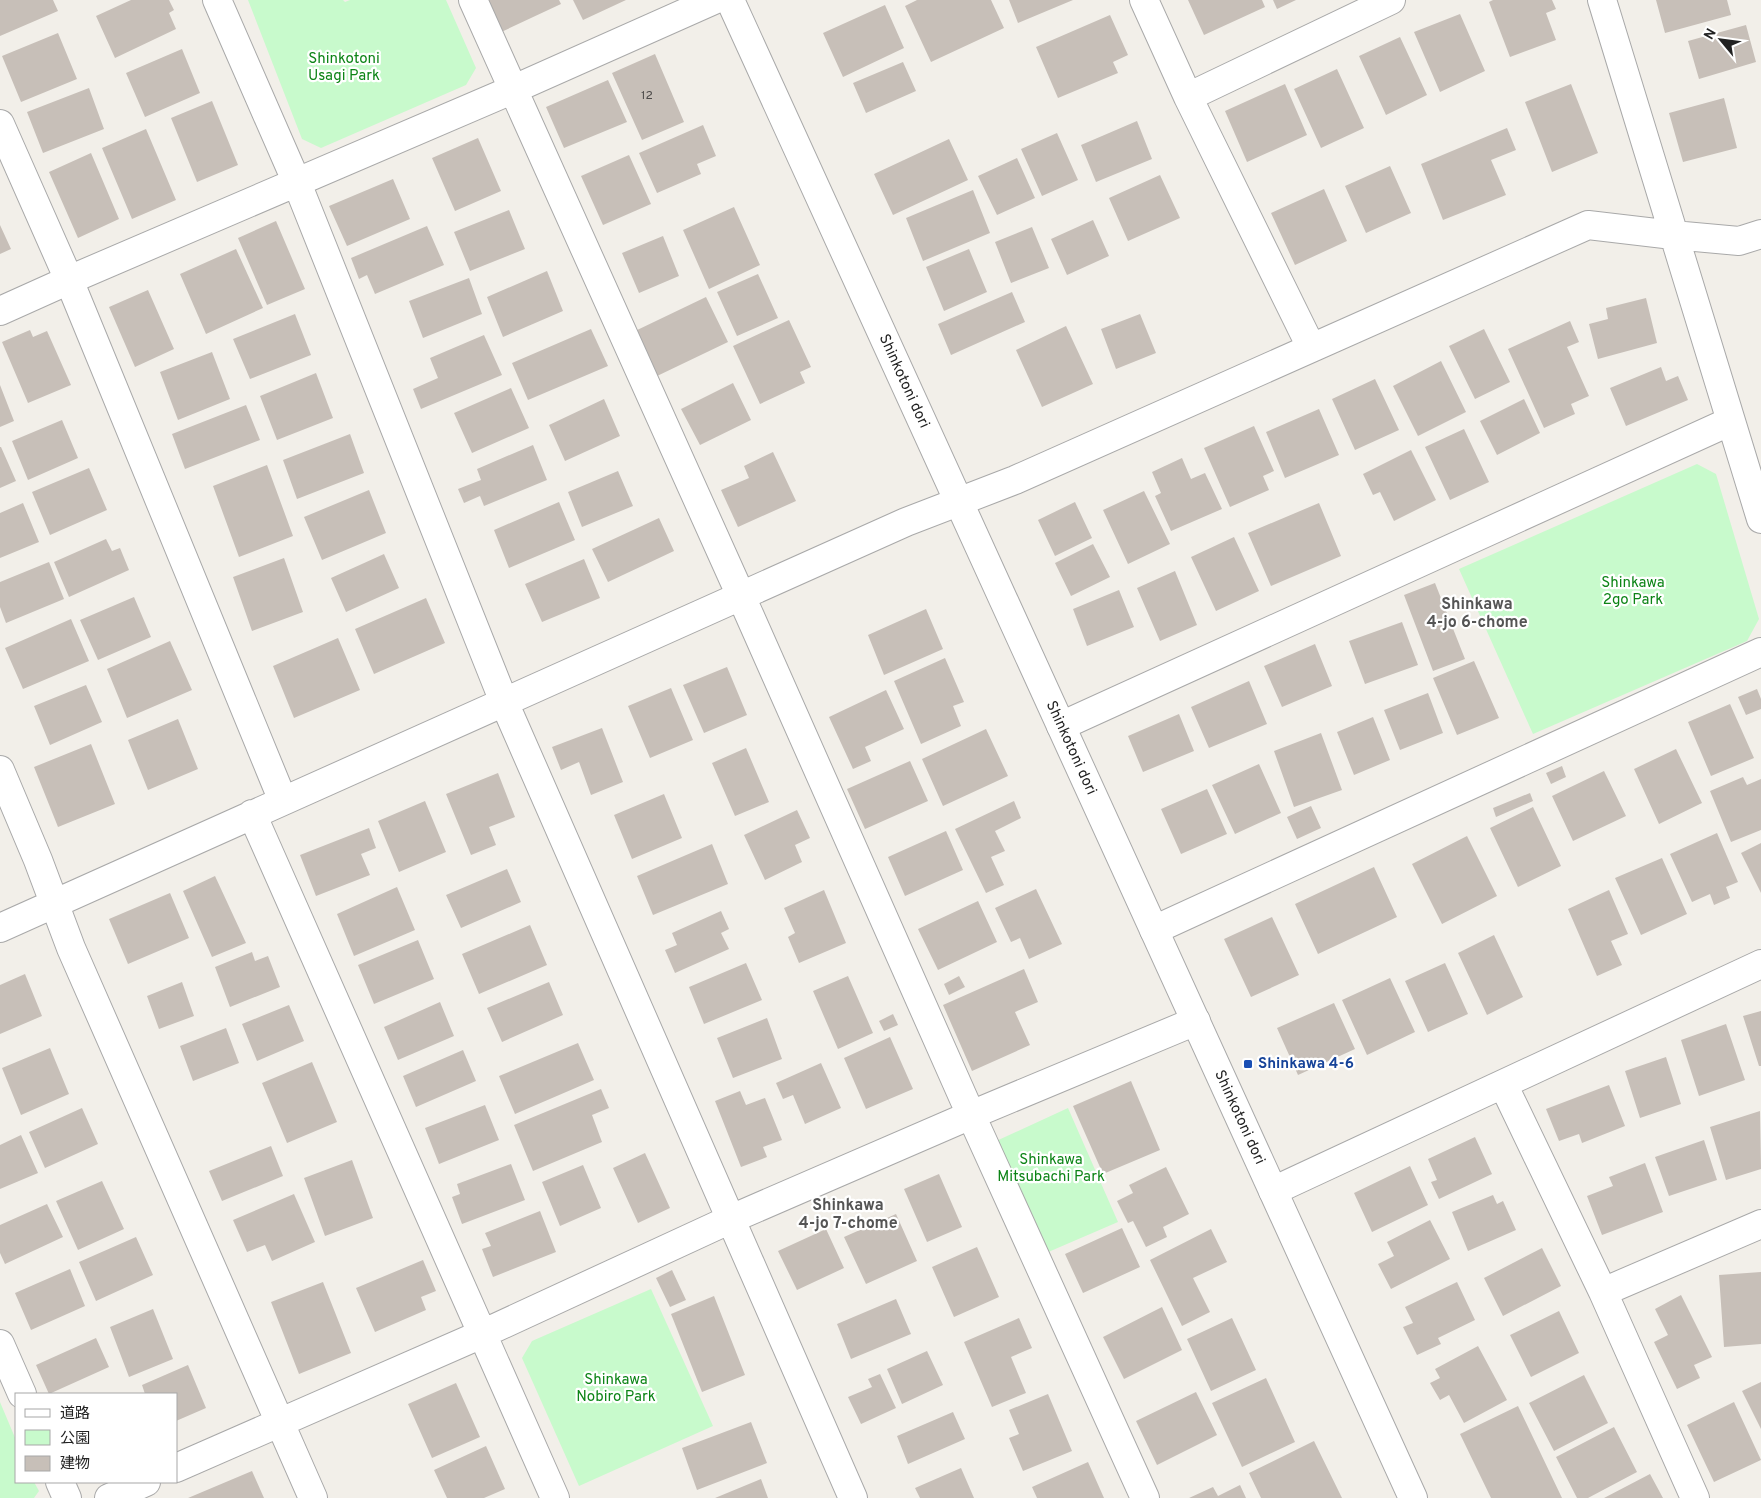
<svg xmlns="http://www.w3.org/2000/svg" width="1761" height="1498" font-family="Overpass,'Noto Sans JP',sans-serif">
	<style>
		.park { fill: #c8facc }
		.building { fill: #c7bfb8 }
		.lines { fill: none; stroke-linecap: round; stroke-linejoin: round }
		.minor-casing { stroke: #a9a9a9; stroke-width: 30 }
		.tertiary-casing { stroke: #a9a9a9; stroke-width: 30 }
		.minor { stroke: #fff; stroke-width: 28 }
		.tertiary { stroke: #fff; stroke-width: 28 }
		.transit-dot { fill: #1a4fb4; stroke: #fff; stroke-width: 2 }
		.labels { text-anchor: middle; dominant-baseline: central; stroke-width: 4.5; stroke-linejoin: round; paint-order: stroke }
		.number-label { font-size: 12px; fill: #4b4948 }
		.park-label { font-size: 15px; fill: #0c8416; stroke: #fff }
		.street-label { font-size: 15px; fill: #222; stroke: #fff }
		.transit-label { font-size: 15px; font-weight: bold; fill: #164399; stroke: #fff; text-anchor: start }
		.neighbourhood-label { font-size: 16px; font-weight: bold; fill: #555; stroke: #fff }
	</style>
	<rect width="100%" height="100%" fill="#f2efe9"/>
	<path class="park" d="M248 0H343L345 2 350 0H446L476 68 466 85 321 148 302 139Z
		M1697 464 1716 474 1759 619 1747 641 1533 734 1459 569Z
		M1068 1108 1118 1222 1046 1253 994 1142Z
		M651 1289 713 1426 579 1486 522 1358 532 1341Z
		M0 1402 16 1440V1482H34L39 1491 34 1498H0Z"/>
	<path class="building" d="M0 0H53L58 11 0 36Z
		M131 0H169L174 10 169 13 176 29 115 58 96 16Z
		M481 0H559L561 4 497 34Z
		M573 0H626L583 20Z
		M917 0H991L1004 28 931 62 905 6Z
		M1009 0H1073L1018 23Z
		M1188 0H1262L1265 7 1204 35Z
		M1273 0H1296L1277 9Z
		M1493 0H1552L1556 9 1546 13 1556 40 1510 57 1489 2Z
		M1656 0H1727L1731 15 1665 33Z
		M885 5 904 48 843 77 823 33Z
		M1460 14 1485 71 1440 92 1414 32Z
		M1110 15 1128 55 1113 62 1118 73 1058 98 1036 47Z
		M1746 25 1756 62 1699 79 1688 41Z
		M58 33 77 79 21 102 2 56Z
		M1400 37 1427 95 1386 115 1359 56Z
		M182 49 200 93 145 117 126 73Z
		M655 54 684 122 642 140 612 73Z
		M903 62 916 91 866 113 853 83Z
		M1337 69 1364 128 1321 148 1294 89Z
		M608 80 627 122 564 148 546 107Z
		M1285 84 1307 135 1247 162 1225 111Z
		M1571 84 1598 153 1552 172 1525 102Z
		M89 88 104 129 43 153 27 112Z
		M1724 98 1737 148 1683 162 1669 113Z
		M212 101 238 165 197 182 171 118Z
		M1137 121 1152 159 1096 182 1081 145Z
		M703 125 716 156 697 164 701 174 657 193 639 153Z
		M1507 128 1516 150 1491 160 1506 195 1443 220 1421 164Z
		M146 129 176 200 132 219 102 148Z
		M1057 133 1078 180 1042 196 1021 149Z
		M478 138 501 191 455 211 432 158Z
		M949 139 968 180 893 215 874 174Z
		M91 153 119 219 78 238 49 172Z
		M629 155 651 204 603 225 581 176Z
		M1017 158 1035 198 997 215 978 176Z
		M1390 166 1411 213 1366 233 1345 186Z
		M1160 175 1180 218 1128 241 1109 198Z
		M393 179 410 219 347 246 329 206Z
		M1324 189 1347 241 1295 265 1271 213Z
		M973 190 990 233 923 261 906 218Z
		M734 207 760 265 709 289 683 230Z
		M509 210 525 249 470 271 454 232Z
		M1093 220 1109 256 1067 275 1051 239Z
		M276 221 305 289 267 305 238 238Z
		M0 225 11 249 0 254Z
		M427 226 444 265 375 294 367 275 359 279 351 258Z
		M1032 227 1049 268 1011 283 995 242Z
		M663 236 679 276 639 293 622 253Z
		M236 249 263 308 206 334 180 274Z
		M969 249 987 292 944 311 926 267Z
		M547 271 563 311 503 337 487 297Z
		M758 274 778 318 737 336 717 292Z
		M469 278 482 314 423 338 409 301Z
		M148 290 174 349 135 367 109 307Z
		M1012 292 1025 322 951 355 938 324Z
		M706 297 728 342 655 377 633 332Z
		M1646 298 1657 343 1598 359 1589 324 1608 319 1606 308Z
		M295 314 311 355 250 379 233 339Z
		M1140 314 1156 353 1116 369 1101 329Z
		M789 320 811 367 800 372 805 383 760 404 733 346Z
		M1570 321 1579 342 1567 347 1589 396 1571 404 1575 414 1544 428 1508 349Z
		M1066 326 1093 384 1042 407 1016 350Z
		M591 329 608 366 528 400 512 363Z
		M1484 329 1510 382 1475 399 1449 346Z
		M30 330 33 337 47 331 71 385 28 403 2 342Z
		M484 335 502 375 421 409 413 389 438 378 430 358Z
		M212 352 230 399 178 420 160 372Z
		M1441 361 1466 412 1418 436 1393 386Z
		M1661 367 1666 381 1678 376 1688 400 1626 426 1610 388Z
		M316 373 333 418 277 440 260 396Z
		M1375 379 1399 430 1355 450 1332 399Z
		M733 383 751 420 700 445 681 409Z
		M0 385 14 421 0 427Z
		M511 388 529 428 472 453 454 413Z
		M604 399 620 436 565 461 549 425Z
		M1524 399 1540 433 1497 455 1480 421Z
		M246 405 260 440 185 469 172 434Z
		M1319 409 1339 455 1285 478 1266 432Z
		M62 420 78 458 28 480 12 441Z
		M1254 426 1274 471 1263 476 1269 490 1230 507 1204 448Z
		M1464 429 1489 482 1450 500 1425 447Z
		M350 434 364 473 297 499 283 460Z
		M533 445 547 480 484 506 480 496 464 503 458 489 481 480 477 469Z
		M0 447H1L16 481 0 488Z
		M1411 450 1436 500 1394 521 1380 492 1373 495 1363 474Z
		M773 452 796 501 738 527 721 490 749 478 744 466Z
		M1182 458 1191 479 1205 473 1222 509 1171 531 1155 496 1161 493 1152 472Z
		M267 465 293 536 239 557 213 486Z
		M89 468 107 510 50 535 32 492Z
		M618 471 633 506 582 527 568 492Z
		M369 490 386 533 322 560 304 517Z
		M1144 491 1170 544 1128 564 1103 510Z
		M559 502 575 540 509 568 494 530Z
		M1075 502 1092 538 1055 556 1038 520Z
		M23 503 39 542 0 558V513Z
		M1319 503 1341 556 1271 586 1248 533Z
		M659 518 674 551 608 582 592 549Z
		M1234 537 1259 591 1216 611 1191 557Z
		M106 539 112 551 120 548 129 570 69 597 54 562Z
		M1093 544 1110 577 1071 596 1055 563Z
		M384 554 399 588 346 612 331 578Z
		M284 558 303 612 252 631 233 577Z
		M584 559 600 598 542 622 525 584Z
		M49 562 64 599 6 623 0 607V582Z
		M1175 571 1197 625 1160 641 1137 588Z
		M1435 583 1465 659 1433 671 1404 595Z
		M1119 590 1134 627 1087 646 1073 609Z
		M134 597 151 637 98 660 80 620Z
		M426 598 445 643 374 674 355 629Z
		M926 609 943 649 884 675 868 635Z
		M71 619 89 661 23 689 5 648Z
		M1402 622 1418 665 1365 684 1349 641Z
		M338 638 360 690 294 718 273 666Z
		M170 641 192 690 127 718 107 669Z
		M1315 644 1332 686 1282 707 1264 666Z
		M945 658 964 702 953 706 961 726 921 744 894 681Z
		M1474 661 1499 718 1457 735 1433 678Z
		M727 667 747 715 704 733 683 685Z
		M1249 681 1267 724 1209 748 1191 707Z
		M86 685 102 722 50 745 34 706Z
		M671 688 693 740 650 758 628 706Z
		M1757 689 1761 699V709L1746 715 1738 697Z
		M886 690 904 729 865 747 871 761 853 769 829 717Z
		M1428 693 1443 733 1400 750 1384 710Z
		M1730 704 1754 758 1711 776 1688 722Z
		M1179 714 1194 751 1143 772 1128 736Z
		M1373 717 1390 760 1354 775 1337 732Z
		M178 719 198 769 148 790 128 740Z
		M602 728 623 782 591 795 579 762 561 770 552 747Z
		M986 729 1008 776 943 806 922 759Z
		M1321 733 1342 790 1294 807 1274 751Z
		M91 744 115 804 58 827 34 767Z
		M746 748 769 802 735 816 712 763Z
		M1676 749 1702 803 1659 824 1634 769Z
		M910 761 928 801 865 829 847 789Z
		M1259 764 1281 813 1235 834 1212 785Z
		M1562 766 1566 777 1551 784 1546 773Z
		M1604 771 1626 816 1573 841 1552 796Z
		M498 773 515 817 489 827 496 845 471 855 446 794Z
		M1743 777 1747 785 1761 779V830L1731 842 1710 791Z
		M1207 789 1227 834 1181 854 1161 809Z
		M1530 793 1533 801 1496 817 1493 808Z
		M664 794 682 838 632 859 614 815Z
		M425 801 446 852 399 872 378 821Z
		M1014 801 1021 818 995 831 1005 851 991 857 1004 885 986 893 955 829Z
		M1311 806 1321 828 1297 839 1287 817Z
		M1533 807 1561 866 1518 887 1490 828Z
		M797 810 810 838 795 845 802 862 765 880 744 835Z
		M369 828 376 848 361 854 370 875 316 896 300 855Z
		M946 831 963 870 905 896 888 857Z
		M1717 833 1738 882 1726 887 1730 898 1714 905 1710 894 1692 902 1670 854Z
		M1467 836 1497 896 1442 924 1412 864Z
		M1761 843V893L1741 853Z
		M712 844 728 884 653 915 637 876Z
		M1662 858 1687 914 1641 935 1615 878Z
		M1374 867 1397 917 1318 954 1295 904Z
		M507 869 521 902 461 928 446 895Z
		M215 876 246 943 212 957 183 891Z
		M397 887 415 930 354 956 337 914Z
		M1036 889 1062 944 1029 959 1020 938 1011 942 995 908Z
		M824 890 846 943 799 963 788 937 795 933 784 908Z
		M1609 890 1628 934 1611 941 1622 965 1597 976 1568 909Z
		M170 893 189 938 128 964 109 919Z
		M978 901 997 942 938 970 918 929Z
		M721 911 729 929 721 933 729 949 675 973 665 950 677 945 672 933Z
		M1272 917 1299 975 1251 997 1224 939Z
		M530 925 547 965 479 994 462 954Z
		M1494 935 1523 997 1487 1015 1458 953Z
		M418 940 434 979 374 1004 358 965Z
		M252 952 255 961 268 956 280 987 230 1007 215 967Z
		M746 963 762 1000 704 1024 689 987Z
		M1445 963 1468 1014 1428 1032 1405 981Z
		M1024 969 1038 1002 1015 1012 1030 1045 972 1071 943 1005Z
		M25 974 42 1016 0 1034V985Z
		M848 976 873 1033 838 1049 813 991Z
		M959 976 965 987 949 995 944 984Z
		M1390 978 1415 1032 1367 1055 1342 1000Z
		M182 982 194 1016 159 1029 147 996Z
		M549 982 563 1015 502 1042 487 1008Z
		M440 1002 454 1036 398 1060 384 1027Z
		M1334 1003 1355 1049 1298 1075 1277 1028Z
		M289 1005 304 1041 257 1061 242 1024Z
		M1761 1011V1066H1759L1743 1016Z
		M893 1014 898 1025 884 1031 879 1021Z
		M767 1018 782 1059 733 1078 717 1038Z
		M1726 1024 1745 1080 1699 1096 1681 1040Z
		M226 1028 239 1063 193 1081 180 1046Z
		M890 1037 913 1089 866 1109 844 1058Z
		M578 1043 594 1080 515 1114 499 1076Z
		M50 1048 69 1094 21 1115 2 1068Z
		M463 1050 476 1081 416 1107 403 1076Z
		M1666 1057 1681 1104 1640 1118 1625 1071Z
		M312 1062 337 1122 287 1143 262 1083Z
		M821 1063 841 1108 805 1124 793 1095 783 1099 776 1083Z
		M1131 1081 1160 1150 1103 1174 1073 1106Z
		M1609 1085 1625 1126 1582 1143 1579 1134 1559 1141 1546 1109Z
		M601 1089 609 1108 592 1115 602 1142 533 1171 514 1125Z
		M740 1091 746 1105 765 1098 782 1140 763 1147 767 1157 741 1167 715 1101Z
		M485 1105 499 1140 439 1164 425 1128Z
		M82 1108 98 1144 45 1168 29 1132Z
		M1760 1111 1761 1169 1726 1180 1710 1127Z
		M21 1135 38 1173 0 1189V1145Z
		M1475 1137 1492 1174 1439 1199 1431 1182 1437 1180 1428 1159Z
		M1704 1140 1717 1180 1669 1196 1655 1157Z
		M271 1146 283 1176 222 1201 209 1171Z
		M645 1153 670 1208 638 1223 613 1168Z
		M352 1160 373 1218 325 1236 304 1178Z
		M1645 1163 1663 1212 1602 1235 1587 1196 1613 1186 1609 1177Z
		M511 1164 525 1200 462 1224 452 1197 460 1194 457 1184Z
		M583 1165 601 1208 560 1226 542 1182Z
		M1410 1166 1428 1205 1372 1232 1354 1193Z
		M1166 1167 1189 1214 1163 1227 1167 1237 1146 1247 1133 1221 1128 1223 1117 1201 1133 1193 1129 1185Z
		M939 1174 962 1227 927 1242 904 1189Z
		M102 1181 124 1229 78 1250 56 1201Z
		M294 1194 315 1242 272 1261 265 1245 247 1252 233 1220Z
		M1493 1195 1497 1204 1503 1201 1516 1230 1468 1251 1452 1212Z
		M47 1204 63 1237 5 1264 0 1253V1225Z
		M540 1211 556 1252 493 1277 482 1249 491 1246 485 1233Z
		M896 1214 917 1261 866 1284 844 1237Z
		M1430 1220 1450 1259 1391 1289 1378 1264 1394 1256 1387 1242Z
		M1122 1228 1140 1267 1083 1293 1065 1254Z
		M826 1229 844 1268 797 1290 778 1251Z
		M1211 1229 1227 1262 1193 1278 1210 1312 1182 1326 1150 1260Z
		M136 1237 153 1275 96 1301 79 1262Z
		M977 1247 999 1297 954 1317 932 1267Z
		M1542 1248 1561 1286 1503 1316 1484 1278Z
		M423 1260 436 1291 421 1297 426 1310 375 1332 356 1288Z
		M70 1269 85 1306 31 1330 15 1293Z
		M672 1270 686 1300 670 1307 656 1278Z
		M1761 1272V1344L1724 1347 1719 1275Z
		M323 1282 351 1353 299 1374 271 1302Z
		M1457 1282 1475 1320 1438 1338 1441 1344 1417 1355 1403 1327 1413 1323 1405 1307Z
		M1681 1295 1712 1357 1694 1365 1700 1378 1677 1389 1654 1342 1668 1335 1655 1309Z
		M714 1296 745 1375 702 1392 671 1314Z
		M896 1299 911 1334 851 1359 837 1324Z
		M1162 1307 1182 1350 1124 1379 1103 1337Z
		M153 1309 173 1359 129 1377 110 1327Z
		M1559 1311 1579 1353 1531 1377 1510 1335Z
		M1019 1318 1032 1348 1011 1357 1026 1393 992 1407 964 1342Z
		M1232 1318 1256 1370 1211 1391 1187 1339Z
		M96 1338 109 1367 49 1394 36 1365Z
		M1478 1346 1507 1400 1464 1423 1449 1395 1440 1400 1430 1383 1440 1378 1435 1369Z
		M927 1351 943 1385 902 1404 887 1369Z
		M188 1365 206 1408 176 1421V1394H145L142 1385Z
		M880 1374 896 1408 861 1424 848 1397 872 1387 868 1379Z
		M1584 1375 1608 1423 1554 1451 1529 1403Z
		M1266 1378 1295 1442 1242 1467 1212 1403Z
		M1761 1382V1429L1742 1391Z
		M456 1383 480 1437 432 1458 408 1404Z
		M1196 1392 1217 1435 1157 1465 1136 1421Z
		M1048 1394 1072 1451 1023 1471 1009 1438 1019 1434 1009 1410Z
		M1734 1402 1761 1460 1714 1482 1687 1425Z
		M1518 1406 1562 1498H1491L1460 1434Z
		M953 1412 965 1439 908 1464 897 1436Z
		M751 1422 767 1463 697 1490 682 1448Z
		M1614 1427 1637 1472 1588 1498H1577L1556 1457Z
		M1314 1441 1342 1498H1261L1249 1473Z
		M486 1446 505 1489 484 1498H447L434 1470Z
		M1088 1462 1104 1498H1037L1032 1487Z
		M961 1468 974 1498H920L915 1488Z
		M252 1471 264 1498H188Z
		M1650 1474 1663 1498H1604Z
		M761 1479 768 1498H715Z
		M1240 1485 1246 1498H1189L1213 1487 1218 1496Z"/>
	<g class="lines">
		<defs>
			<path id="minor" d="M217 0 297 183 504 702 853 1498
				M473 0 741 596 971 1115 1145 1498
				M1144 0 1188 97 1311 347
				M1602 0 1761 519
				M1188 97 1391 0
				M0 124 69 280 283 801
				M0 311 69 280 514 89 714 0
				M1061 726 1731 421
				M0 770 38 860 71 948 313 1498
				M252 814 555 1498
				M0 928 906 522 1015 480 1588 225 1673 235 1739 241 1761 234
				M1154 930 1761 652
				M1503 1084 1603 1292 1695 1498
				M1273 1191 1761 964
				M1603 1292 1761 1224
				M0 1344 22 1394
				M176 1468 482 1334 731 1219 971 1115 1196 1021
				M60 1482 67 1498
				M109 1498 146 1482"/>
			<g id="tertiary">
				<path id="s1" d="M730 0 1413 1498"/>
			</g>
		</defs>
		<use href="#minor" class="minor-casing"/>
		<use href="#tertiary" class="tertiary-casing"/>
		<use href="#minor" class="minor"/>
		<use href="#tertiary" class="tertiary"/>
	</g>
	<rect class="transit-dot" x="1243" y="1059" width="10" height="10" rx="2.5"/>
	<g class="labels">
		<g class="number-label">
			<text x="647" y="96">12</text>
		</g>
		<g class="park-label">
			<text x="344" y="59">Shinkotoni<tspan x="344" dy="17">Usagi Park</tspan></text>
			<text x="1633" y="583">Shinkawa<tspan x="1633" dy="17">2go Park</tspan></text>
			<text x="1051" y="1160">Shinkawa<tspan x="1051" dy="17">Mitsubachi Park</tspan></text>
			<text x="616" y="1380">Shinkawa<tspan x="616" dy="17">Nobiro Park</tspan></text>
		</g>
		<g class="street-label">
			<text stroke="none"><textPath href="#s1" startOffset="419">Shinkotoni dori</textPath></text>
			<text stroke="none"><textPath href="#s1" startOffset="822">Shinkotoni dori</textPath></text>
			<text stroke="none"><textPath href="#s1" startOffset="1228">Shinkotoni dori</textPath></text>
		</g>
		<g class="transit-label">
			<text x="1258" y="1064">Shinkawa 4-6</text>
		</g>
		<g class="neighbourhood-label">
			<text x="1477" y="605">Shinkawa<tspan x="1477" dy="18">4-jo 6-chome</tspan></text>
			<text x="848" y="1206">Shinkawa<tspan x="848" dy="18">4-jo 7-chome</tspan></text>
		</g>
	</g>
	<rect x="15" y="1393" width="162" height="90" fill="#ffffff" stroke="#a7a7a7"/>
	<rect x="25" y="1409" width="25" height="8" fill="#ffffff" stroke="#a7a7a7"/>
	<text x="60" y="1418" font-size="15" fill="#222222">道路</text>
	<rect x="25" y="1430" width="25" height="15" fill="#c8facc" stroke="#a7a7a7"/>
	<text x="60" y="1443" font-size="15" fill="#222222">公園</text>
	<rect x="25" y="1456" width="25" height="15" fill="#c7bfb8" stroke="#a7a7a7"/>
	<text x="60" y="1468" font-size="15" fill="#222222">建物</text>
	<g transform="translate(1721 40) rotate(299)" stroke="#ffffff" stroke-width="4" paint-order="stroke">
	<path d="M0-4L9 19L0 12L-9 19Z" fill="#222222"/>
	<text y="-8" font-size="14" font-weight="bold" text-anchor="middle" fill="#222222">N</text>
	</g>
</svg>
